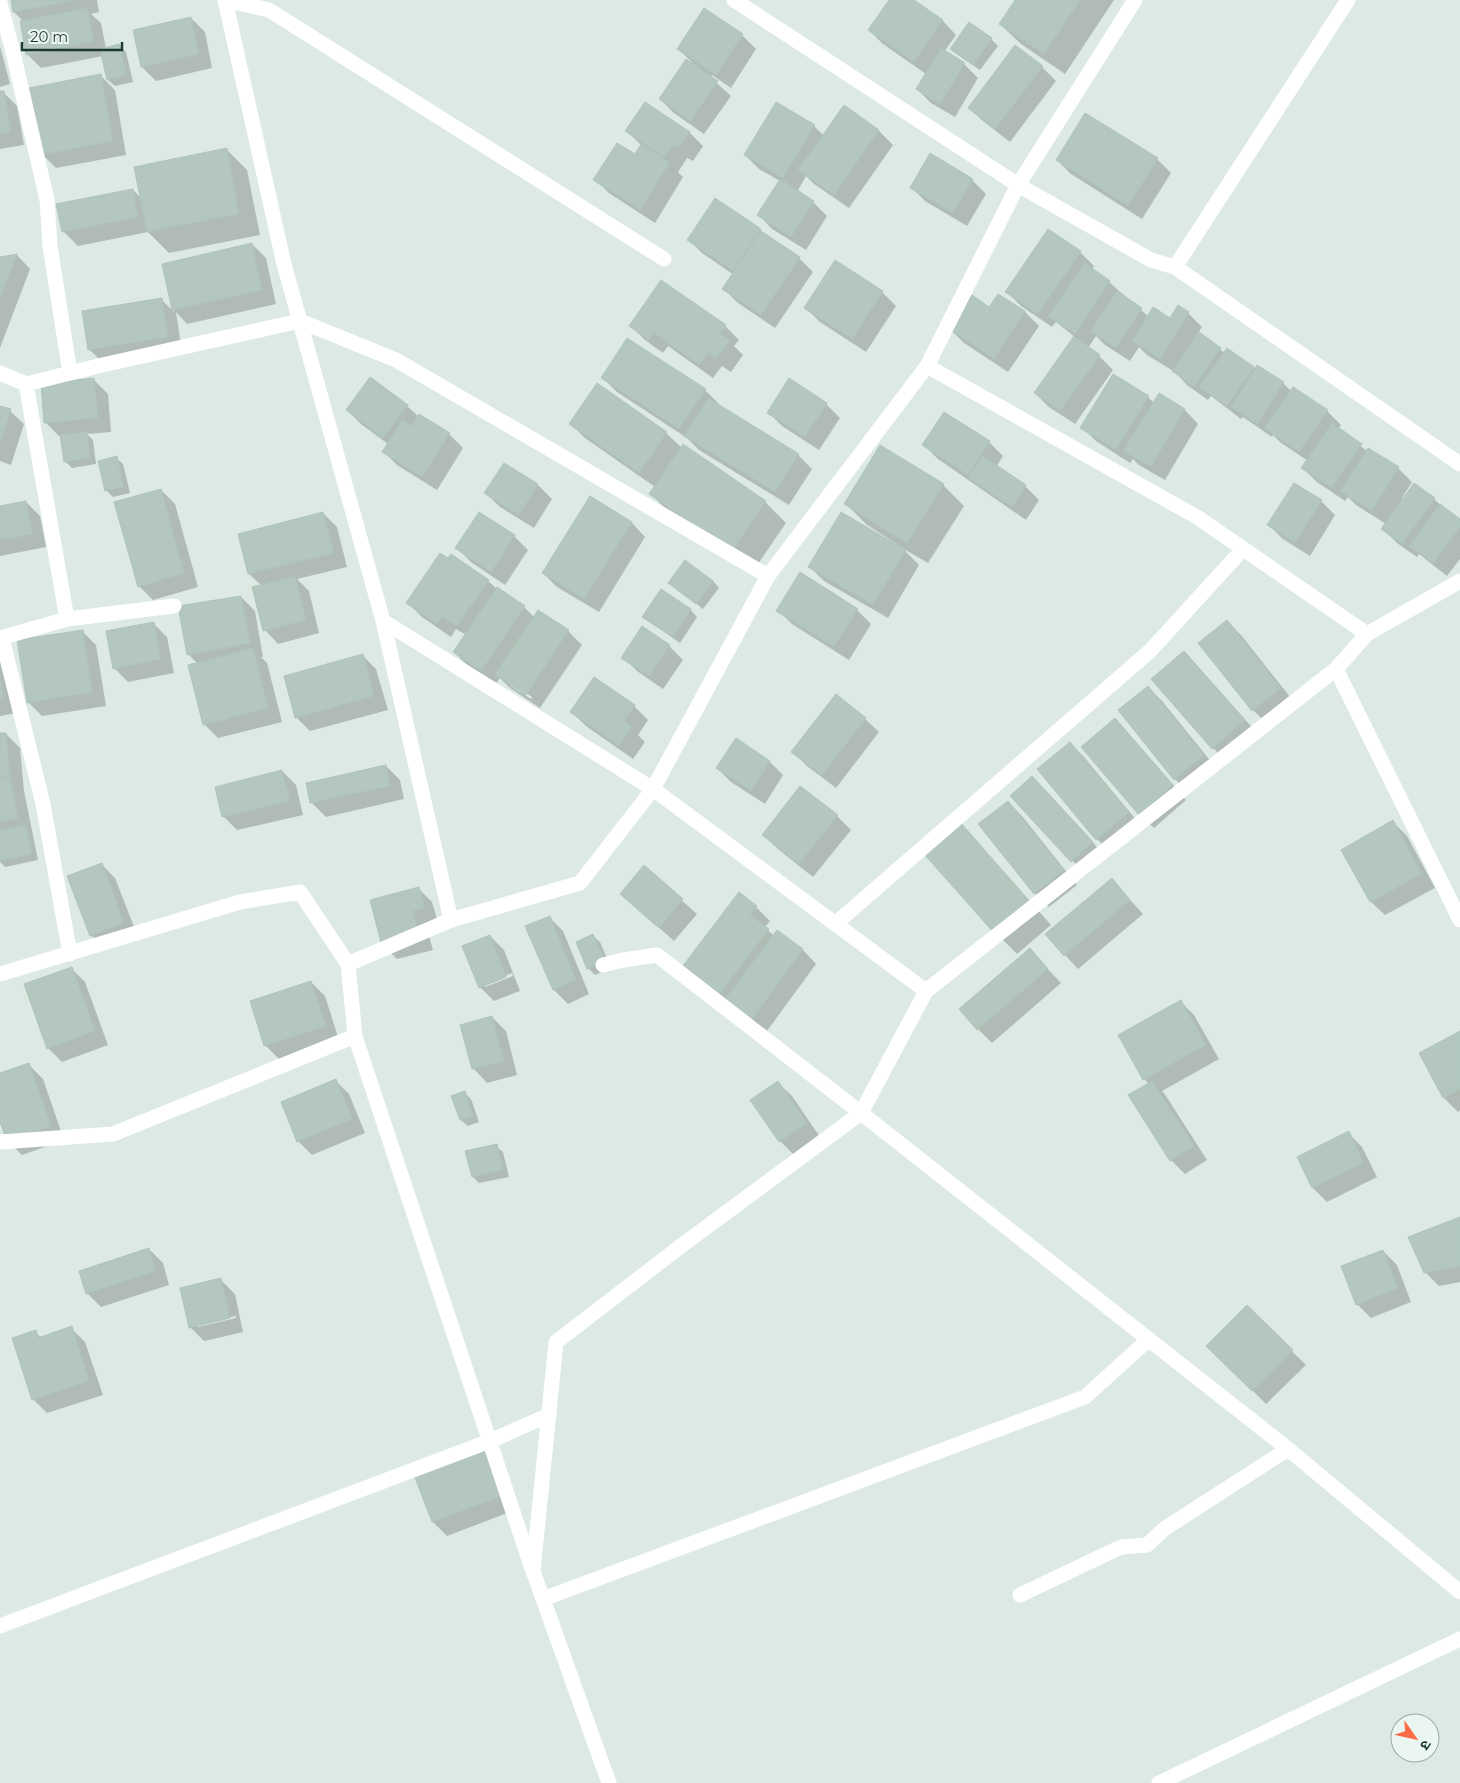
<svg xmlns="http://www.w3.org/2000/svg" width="1460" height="1783" font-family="Montserrat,'Noto Sans Devanagari',sans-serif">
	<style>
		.shadow { fill: #0003; fill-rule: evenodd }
		.building { fill: #b4c7bf; stroke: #aec4ba }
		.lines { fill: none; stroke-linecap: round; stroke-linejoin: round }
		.street { stroke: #fff; stroke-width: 15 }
	</style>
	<rect width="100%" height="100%" fill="#dceae3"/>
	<path class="shadow" d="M12 0H97L99 12 91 14 101 23 106 49 119 45 126 52 133 82 115 86 108 80 103 56 41 68 27 54 24 22 14 12Z
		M890 0H912L943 21 956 35 944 52 964 64 978 78 955 117 931 103 917 89 926 74 883 44 869 30Z
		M1016 0H1114L1065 74 1021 44 1000 24Z
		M704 10 742 35 756 49 731 88 712 75 710 77 731 96 704 134 674 113 660 99 693 63 678 49Z
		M191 18 205 32 212 68 156 81 142 67 135 31Z
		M991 39 998 46 980 70 958 55 952 49Z
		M0 46 10 84 0 87Z
		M1042 67 1056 81 1010 142 983 121 969 108Z
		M101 76 115 90 126 155 56 168 42 154Z
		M3 92 17 106 24 145 0 149V93Z
		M844 107 879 131 893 145 849 208 814 184 806 176 797 192 813 202 827 216 806 250 772 229 759 215 780 181 759 169 745 155 814 126 824 136Z
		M1086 114 1157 159 1171 173 1142 219 1071 174 1057 160Z
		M627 131 689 132 703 146 693 161 687 158 678 172 683 177 655 223 609 193 595 179 635 156 641 145Z
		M226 149 247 170 260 235 169 253 148 232 78 246 64 232 133 190 142 199Z
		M972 180 986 194 967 226 925 201 911 187Z
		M760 230 767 237 799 258 813 272 775 328 738 303 724 289 734 275 702 253 688 239Z
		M252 244 266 258 276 304 187 324 176 312 182 351 103 363 89 349 162 300 174 312 164 265Z
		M1080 252 1094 266 1091 270 1109 282 1149 317 1171 319 1188 313 1202 327 1198 333 1225 353 1283 383 1291 391 1327 411 1341 425 1338 429 1367 451 1398 468 1412 482 1402 498 1434 499 1446 510 1460 521V559L1447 576 1419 554 1417 557 1397 543 1383 529 1386 524 1356 505 1348 497 1345 501 1317 482 1303 468 1308 461 1280 442 1273 435 1272 437 1243 417 1241 419 1211 396 1208 400 1187 385 1175 372 1147 355 1139 347 1130 361 1105 345 1096 336 1088 348 1099 356 1113 370 1075 424 1049 407 1035 393 1075 337 1056 322 1052 327 1021 306 1007 292Z
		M17 255 30 269 0 348V258Z
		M882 292 896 306 866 352 820 322 806 308Z
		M999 295 1025 312 1039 326 1008 372 964 343 950 329 990 309Z
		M631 326H725L739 340 734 346 743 355 731 372 722 366 713 378 668 346 663 353 645 340Z
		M603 378 705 390 719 404 718 405 798 455 812 469 789 505 699 450 687 438 617 392Z
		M370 379 407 406 419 417 449 434 463 448 437 490 397 465 383 451 388 444 361 424 347 410Z
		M94 380 108 394 111 432 87 434 93 440 96 464 72 468 65 461 62 437H60L46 423Z
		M1159 395 1185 410 1198 424 1165 480 1139 465 1133 459 1130 463 1096 441 1082 427 1148 397 1154 403Z
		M826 404 840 418 819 450 782 426 768 412Z
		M0 407 10 411 24 424 11 465 0 461Z
		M571 424 666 433 682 448 683 446 765 502 786 523 753 571 671 514 651 494 655 487 585 438Z
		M989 442 1003 456 996 467 1025 486 1039 500 1026 520 938 459 924 445Z
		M116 458 123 464 130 493 113 497 106 490Z
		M504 464 538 485 552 499 534 528 500 507 486 493Z
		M1295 484 1321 501 1335 515 1310 556 1283 539 1269 525Z
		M943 485 964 506 928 563 902 548 919 565 888 618 824 581 810 567 896 546 897 544 867 525 846 504Z
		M161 490 175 504 198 587 153 600 139 586Z
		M591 498 632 523 645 537 599 612 557 587 543 573Z
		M26 502 40 516 46 547 0 556V507Z
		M323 513 337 527 347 567 297 579 309 591 319 633 278 644 265 630 262 586 249 574 240 535Z
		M514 536 528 550 505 585 471 562 457 548Z
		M801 574 857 610 871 624 849 660 792 624 778 610Z
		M488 581 497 589 524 607 534 617 568 631 582 645 540 708 510 688 500 678 496 684 468 666 454 652 466 635 456 629 451 637 422 617 408 603ZM511 683 532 697 531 699 511 686Z
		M713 581 719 588 703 609 670 583Z
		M662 591 691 610 697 617 680 643 651 623 644 617Z
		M241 597 255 611 263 657H261L267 663 282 722 218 738 204 724 198 664 188 654Z
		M1227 621 1241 635 1294 702 1267 724 1253 710Z
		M153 623 167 637 174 673 128 682 114 668Z
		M82 631 96 645 106 706 42 716 28 702Z
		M669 646 683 660 663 689 637 671 623 657Z
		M1184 652 1258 734 1227 762 1213 748Z
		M362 655 376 669 388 710 310 731 296 717Z
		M0 657 17 713 0 716Z
		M1148 687 1162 701 1217 769 1189 793 1175 779Z
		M634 706 648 720 638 735 645 742 633 759 586 726 572 712Z
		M865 719 879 732 836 788 807 766 793 752Z
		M6 734 20 748 24 791 38 860 5 867 0 862V735Z
		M1128 734 1186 800 1154 828 1140 814Z
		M1070 743 1084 757 1142 827 1111 853 1097 839 1039 770Z
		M769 761 783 775 765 804 731 782 717 768Z
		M386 766 400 780 404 799 326 817 312 803Z
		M282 771 296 785 303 815 237 830 223 816Z
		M1046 791 1106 857 1086 875 1012 796Z
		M1008 802 1022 816 1077 885 1049 907 1035 893 980 824Z
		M837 816 851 830 813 877 778 849 764 835Z
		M1393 822 1407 836 1435 888 1385 915 1371 902 1343 850Z
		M960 824 980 845 1051 925 1017 954 996 933Z
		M101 864 115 878 138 937 105 949 91 935Z
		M644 867 697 914 674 941 621 894Z
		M1112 880 1143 914 1078 969 1065 955Z
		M418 888 432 902 438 922 426 925 433 950 397 959 383 945Z
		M756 907 770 921 765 927 774 936 777 932 803 950 816 964 764 1035 697 981Z
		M549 917 563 931 589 994 568 1004 554 990Z
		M490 936 504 950 520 991 494 1001 480 987ZM512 973 513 976 485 987V984Z
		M593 936 600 942 611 968 595 975 588 968Z
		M1030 950 1061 983 992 1043 978 1029Z
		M71 968 85 982 108 1045 62 1062 48 1048Z
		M311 982 325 996 339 1040 279 1059 265 1045Z
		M1180 1001 1194 1015 1219 1059 1162 1091 1166 1096 1207 1160 1185 1174 1171 1160 1149 1084 1144 1079 1120 1035Z
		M492 1017 506 1031 517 1075 487 1083 474 1069 462 1026Z
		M1460 1033V1110L1458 1112 1444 1098 1421 1053Z
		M29 1065 43 1079 64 1140 22 1155 8 1141 0 1119V1075Z
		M335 1080 349 1094 365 1133 312 1155 298 1141Z
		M778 1083 792 1096 820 1137 794 1155 780 1141Z
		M464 1092 471 1099 479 1122 468 1126 461 1120 453 1096Z
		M1348 1133 1362 1147 1377 1177 1327 1202 1313 1188 1298 1157Z
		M496 1146 503 1152 509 1177 479 1183 473 1177Z
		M1460 1218V1282L1439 1286 1425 1272Z
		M149 1249 163 1263 169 1285 101 1307 87 1293Z
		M1383 1251 1397 1265 1411 1302 1371 1318 1357 1304Z
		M221 1280 235 1294 243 1332 204 1341 190 1327ZM236 1316V1318L198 1327V1324Z
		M1247 1307 1306 1365 1266 1404 1208 1346Z
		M71 1328 85 1342 103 1395 47 1413 33 1399 35 1332 42 1338Z
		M480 1441 515 1510 447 1536 433 1522Z"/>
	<path class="building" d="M11 0H77L13 12Z
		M889 0H914L943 20 914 62 868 30Z
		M1015 0H1080L1044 54 999 24Z
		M87 8 94 41 26 55 20 21Z
		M704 8 743 34 716 75 677 49Z
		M191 17 199 54 141 67 133 30Z
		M969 22 992 38 973 65 950 49Z
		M119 44 127 75 107 80 100 49Z
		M1015 45 1043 66 995 129 968 108Z
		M941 48 965 63 940 104 916 89Z
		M686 59 718 81 690 121 659 99Z
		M101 74 113 141 41 155 29 88Z
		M0 91H4L11 132 0 133Z
		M645 102 690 132 678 148 673 145 664 157 625 131Z
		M776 102 815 125 783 178 744 155Z
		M844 105 879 130 834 195 798 170Z
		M1085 113 1158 158 1128 206 1056 160Z
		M617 143 635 154 641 144 670 162 640 210 593 180Z
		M227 148 239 214 147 232 134 167Z
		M930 153 973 179 953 213 910 188Z
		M780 179 814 201 791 237 757 215Z
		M133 189 138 217 62 232 56 204Z
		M715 198 761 229 733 271 687 240Z
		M1048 229 1081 251 1038 314 1005 292Z
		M761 231 800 257 761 315 722 289Z
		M252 243 262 290 172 310 162 264Z
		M17 254 0 298V257Z
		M835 260 883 291 852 339 804 308Z
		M1085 263 1110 281 1075 334 1048 316Z
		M661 280 726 325 720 333 730 340 716 359 708 353 699 365 654 333 649 340 629 326Z
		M1117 291 1142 308 1116 348 1090 331Z
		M998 294 1025 311 994 359 949 329 972 295 989 307Z
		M162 298 168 337 88 350 82 311Z
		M1178 305 1189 312 1160 359 1132 341 1153 307 1170 318Z
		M1199 332 1221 348 1194 387 1172 371Z
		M1074 336 1100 355 1060 411 1034 393Z
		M627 338 706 389 679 429 601 378Z
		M1227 348 1254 367 1227 406 1199 387Z
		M1257 365 1284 382 1257 424 1231 407Z
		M1113 374 1149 396 1116 450 1080 428Z
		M370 377 408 405 383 438 346 410Z
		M94 378 98 418 44 423 41 384Z
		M789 378 827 403 805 437 767 413Z
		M597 383 667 432 639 473 569 424Z
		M1293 387 1328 410 1299 452 1264 428Z
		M1159 393 1185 409 1151 467 1123 451Z
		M708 398 799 454 775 492 684 436Z
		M0 406 11 409 0 443Z
		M944 412 990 441 968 475 922 445Z
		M419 414 450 433 422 477 382 452 402 420 412 426Z
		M1332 423 1362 444 1331 488 1301 468Z
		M87 432 90 458 64 462 60 435Z
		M683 444 766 501 732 551 649 494Z
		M880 445 944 484 907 543 844 504Z
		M1368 448 1399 467 1372 511 1340 491Z
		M117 456 124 487 105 491 98 461Z
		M983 456 1026 485 1012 507 968 478Z
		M504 463 538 484 519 515 484 493Z
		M1294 483 1322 500 1295 543 1267 525Z
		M1414 483 1435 498 1402 544 1381 529Z
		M161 489 184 573 138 587 114 502Z
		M590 496 632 522 584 599 542 573Z
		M26 501 33 534 0 540V506Z
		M1440 504 1460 519V527L1433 563 1409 546Z
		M323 512 334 553 248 574 238 534Z
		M479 512 515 535 491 572 455 548Z
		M841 512 906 550 873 605 808 567Z
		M440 553 448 558 451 554 489 580 457 626 442 616 437 624 406 603Z
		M685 560 713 581 696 604 668 583Z
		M800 572 858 609 834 647 776 611Z
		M295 576 306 620 263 631 252 587Z
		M497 587 525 606 481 671 453 652Z
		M661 589 691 609 673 637 642 617Z
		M241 596 250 643 187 655 178 606Z
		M538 610 569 630 526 695 495 674Z
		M1227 620 1281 688 1252 711 1198 643Z
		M154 622 161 659 113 669 106 631Z
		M642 626 670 645 649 676 621 658Z
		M83 630 92 692 27 703 17 640Z
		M253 648 268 708 203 725 188 665Z
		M1184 651 1245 720 1212 749 1151 679Z
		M363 654 374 696 295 718 284 676Z
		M594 677 635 705 624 721 632 727 619 746 570 712Z
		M0 679 4 699 0 700Z
		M1148 686 1204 755 1174 780 1118 710Z
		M836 694 866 718 822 775 791 752Z
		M1115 718 1173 785 1139 815 1081 747Z
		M0 733H6L10 776 0 777Z
		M736 738 770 761 751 791 716 768Z
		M1070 742 1129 812 1096 840 1037 769Z
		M386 765 390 786 310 803 306 783Z
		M282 770 290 801 222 817 215 787Z
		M10 776 18 818 0 822V778Z
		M1032 776 1093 842 1071 862 1010 796Z
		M800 786 838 815 799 864 762 835Z
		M1008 801 1064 870 1034 894 978 824Z
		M1393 820 1422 874 1370 902 1341 850Z
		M960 822 1031 903 995 934 924 854Z
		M26 825 32 854 0 861V830Z
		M102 863 124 923 90 936 67 876Z
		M644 865 683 899 659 928 620 894Z
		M1112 878 1130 900 1064 956 1045 934Z
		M419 887 425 908 413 911 419 936 382 946 370 900Z
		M739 892 757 906 750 915 769 929 718 996 682 967Z
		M550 916 576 980 553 990 525 926Z
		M777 930 803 949 750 1022 723 1002Z
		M593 934 605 961 587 969 576 942Z
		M490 935 506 977 479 988 462 946Z
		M1030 948 1048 969 977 1030 959 1009Z
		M72 967 95 1031 47 1049 24 984Z
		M311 981 326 1026 264 1046 250 1001Z
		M1181 1000 1206 1045 1143 1080 1118 1035Z
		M492 1016 504 1061 472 1069 460 1025Z
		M1460 1031V1089L1443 1098 1419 1053Z
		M29 1063 51 1126 7 1142 0 1122V1073Z
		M336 1079 352 1119 297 1142 281 1102Z
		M778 1081 807 1123 779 1142 750 1100Z
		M1152 1081 1194 1146 1170 1161 1128 1095Z
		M465 1091 473 1116 460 1120 451 1096Z
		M1349 1131 1364 1163 1312 1188 1297 1157Z
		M497 1144 503 1170 472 1177 465 1151Z
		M1460 1217V1266L1424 1273 1408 1237Z
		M149 1248 156 1271 86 1294 79 1271Z
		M1383 1250 1398 1288 1356 1305 1341 1266Z
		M221 1278 230 1318 189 1328 180 1288Z
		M1247 1305 1293 1350 1252 1391 1206 1346Z
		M72 1326 89 1381 32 1400 12 1338 36 1330 38 1338Z
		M481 1440 502 1496 432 1522 411 1467Z"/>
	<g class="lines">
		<path class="street" d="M225 0 284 264 383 621 451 920 580 883 653 789 926 991 861 1113 657 955 623 960 603 965
			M226 0 269 10 664 259
			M734 0 1018 185 1151 260 1175 267 1460 464
			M0 3 12 48 47 200 50 246 70 373
			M1175 267 1348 0
			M927 366 1197 517 1367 634 1336 669 1460 920
			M0 373 26 384 98 366 300 321 396 360 768 576
			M26 384 67 619
			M383 621 653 789 768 576 927 366 1018 185 1135 0
			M1367 634 1460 581
			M0 638 67 619 174 606
			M2 638 43 804 70 954
			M835 924 1150 651 1243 549
			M0 974 240 902 300 892 348 964
			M926 991 1336 669
			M355 1036 531 1566
			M0 1142 113 1134 355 1036 348 964 451 920
			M1020 1595 1121 1547 1147 1545 1164 1529 1288 1449
			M543 1599 1085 1397 1149 1339
			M0 1626 490 1441 549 1415
			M609 1783 533 1571 556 1342 681 1246 861 1113 1288 1449 1460 1592
			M1159 1783 1460 1639"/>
	</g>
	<g transform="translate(1415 1738) rotate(124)"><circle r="24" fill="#ecf6f1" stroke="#99aba4"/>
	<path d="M0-4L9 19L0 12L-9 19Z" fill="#fc6c48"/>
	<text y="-8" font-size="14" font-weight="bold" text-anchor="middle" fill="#1d3a31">उ</text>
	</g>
	<path d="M22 42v8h100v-8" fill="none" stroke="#1d3a31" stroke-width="2.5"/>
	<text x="30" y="42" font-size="15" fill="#1d3a31" stroke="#ecf6f1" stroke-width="4" paint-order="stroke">20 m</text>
</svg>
